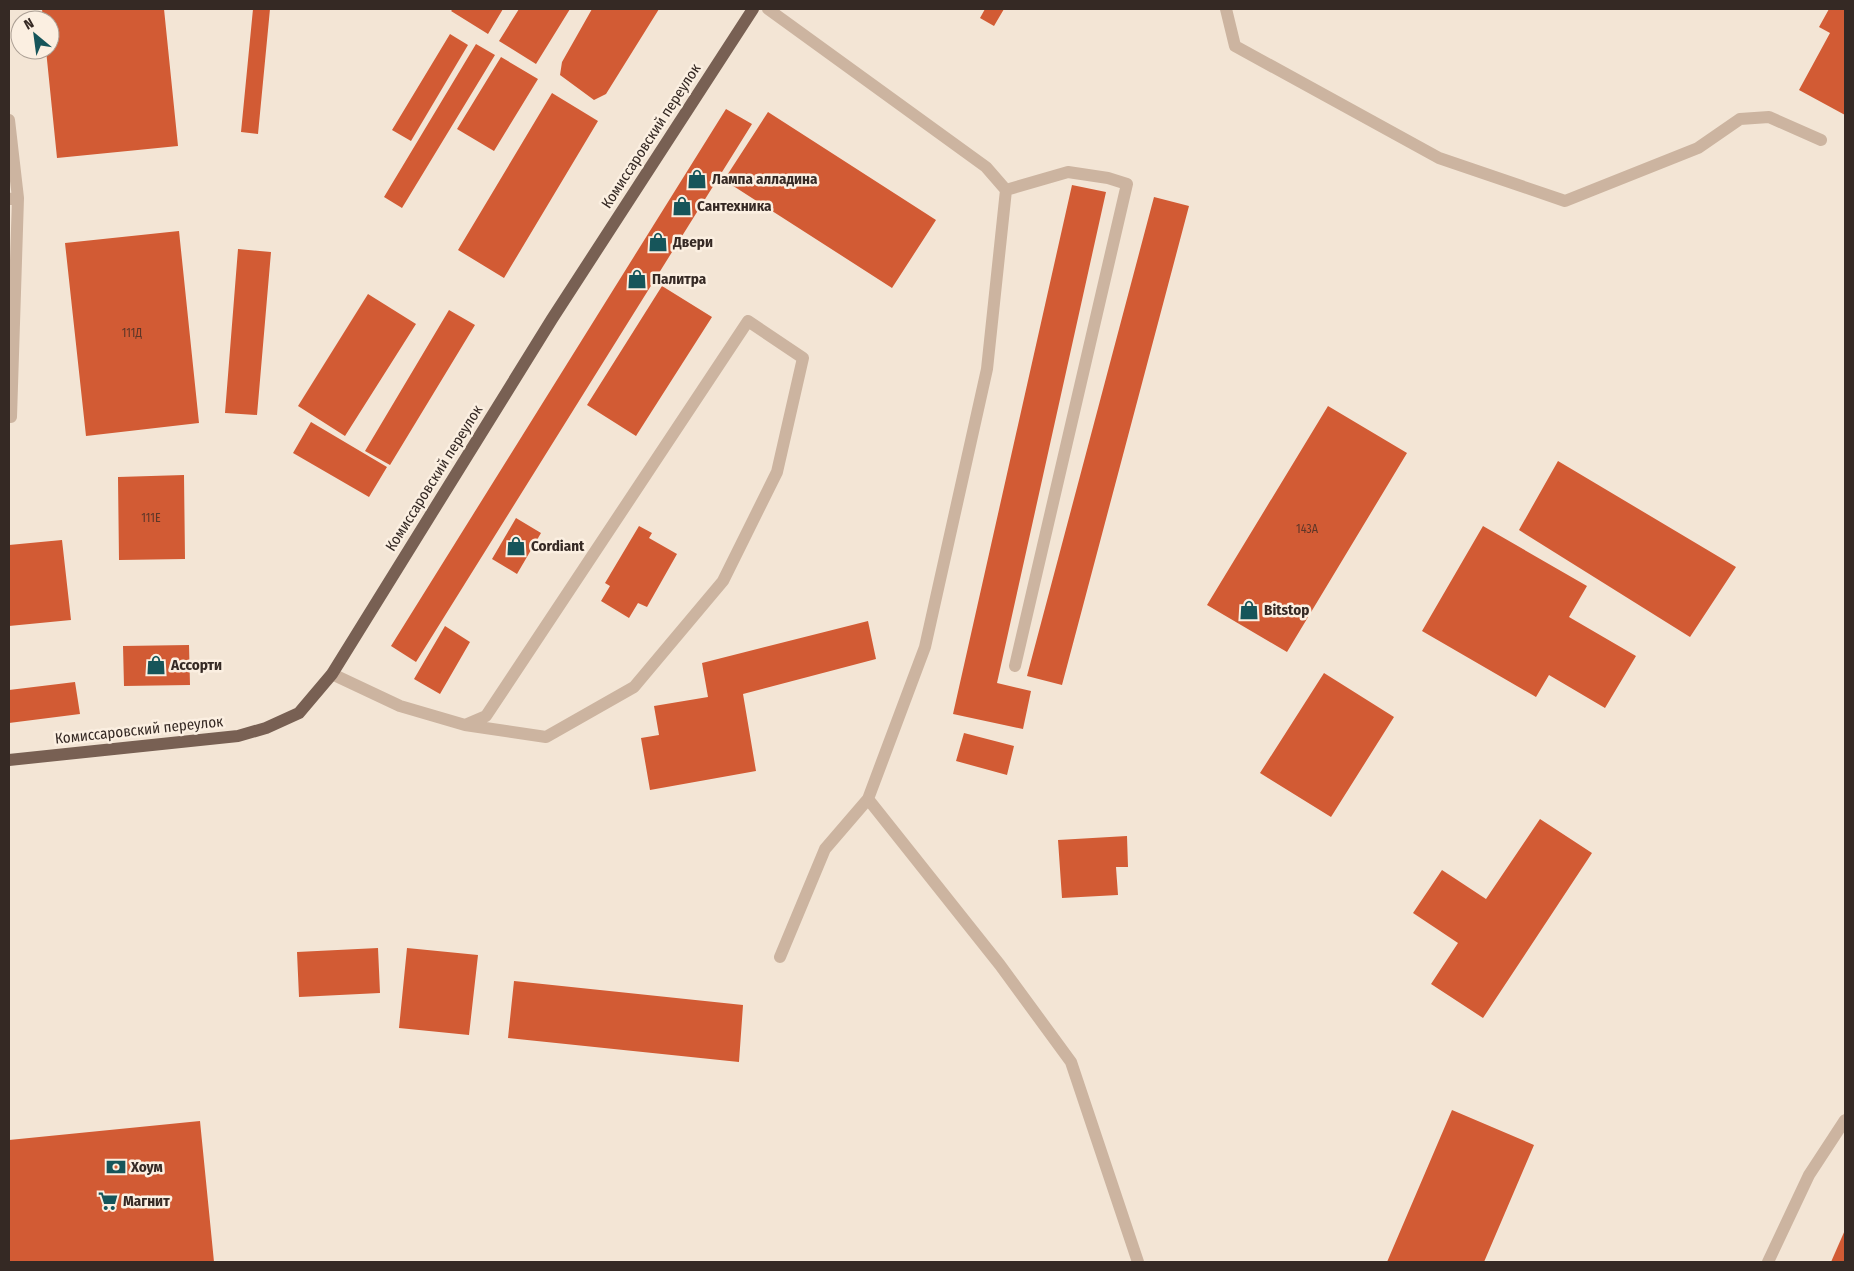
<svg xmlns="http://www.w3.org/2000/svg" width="1854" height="1271" font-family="'Fira Sans Condensed',sans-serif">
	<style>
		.building { fill: #d25b34 }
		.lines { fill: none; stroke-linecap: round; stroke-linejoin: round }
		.lane { stroke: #ccb4a0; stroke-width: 12 }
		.primary { stroke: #786053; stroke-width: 12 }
		.labels { text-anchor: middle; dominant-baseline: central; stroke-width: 5; stroke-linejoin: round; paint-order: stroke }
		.number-label { font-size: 12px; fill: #5c3628 }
		.street-label { font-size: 15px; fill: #352924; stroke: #fbefe1 }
		.poi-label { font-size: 15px; font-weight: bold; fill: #352924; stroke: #fbefe1; text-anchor: start }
	</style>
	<rect width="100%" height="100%" fill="#f3e5d5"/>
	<path class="building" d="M42 9H164L178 146 57 158 46 50H50V20H43Z
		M253 9H270L258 134 241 132Z
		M453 9H503L488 34 451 11Z
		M519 9H570L536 64 499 41Z
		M592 9H659L606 94 594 100 560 75 562 62Z
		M985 9H1004L994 26 980 18Z
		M1829 9H1845V115L1799 90 1830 33 1819 27Z
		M450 34 468 45 411 141 392 130Z
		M476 44 495 55 402 208 384 197Z
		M501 57 538 79 494 151 457 129Z
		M552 93 598 121 504 278 458 250Z
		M726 109 752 124 416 662 391 646Z
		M768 112 936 220 892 288 724 180Z
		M1072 185 1106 192 997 683 1031 691 1023 729 953 714Z
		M1154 197 1189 206 1062 685 1027 676Z
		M179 231 199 423 86 436 65 243Z
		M238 249 271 252 257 415 225 413Z
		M662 286 712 317 636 436 587 405Z
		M368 294 416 324 345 436 298 406Z
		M449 310 475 325 390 465 365 451Z
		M1328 406 1407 453 1287 652 1207 605Z
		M311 422 387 467 369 497 293 453Z
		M1558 461 1736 567 1690 637 1519 530Z
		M184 475 185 559 119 560 118 477Z
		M516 518 541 533 517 574 492 559Z
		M639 526 652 533 649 538 677 554 647 607 638 603 629 618 601 601 610 586 605 583Z
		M1483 526 1587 586 1569 617 1636 656 1605 708 1549 675 1536 697 1422 631Z
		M62 540 71 620 9 626V545Z
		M868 621 876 659 743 694 756 771 650 790 641 738 659 735 654 706 708 697 702 663Z
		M445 626 470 642 440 694 414 679Z
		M189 645 190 685 124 686 123 646Z
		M1324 673 1394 717 1331 817 1260 773Z
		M75 682 80 714 9 723V690Z
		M964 733 1014 746 1007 775 956 761Z
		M1540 819 1592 853 1483 1018 1431 984 1458 943 1413 913 1442 870 1486 899Z
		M1127 836 1128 867H1116L1118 895 1062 898 1058 840Z
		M378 948 380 993 299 997 297 952Z
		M407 948 478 955 469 1035 399 1028Z
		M514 981 743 1005 739 1062 508 1038Z
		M1452 1110 1534 1145 1484 1262H1387Z
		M200 1121 214 1262H9V1140Z
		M1845 1230V1262H1831Z"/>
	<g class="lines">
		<path class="lane" d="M768 9 986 167 1006 190 987 369 925 647 868 799 825 849 780 957
			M1226 9 1235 46 1439 158 1565 201 1698 148 1740 119 1769 117 1821 140
			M9 120 18 198 9 199
			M1006 190 1068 172 1108 178 1127 184 1015 666
			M9 417H11L18 198
			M332 674 400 706 465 725 486 716 748 321 803 358 777 472 723 581 634 687 546 737 465 725
			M868 799 1000 965 1071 1062 1138 1262
			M1768 1262 1809 1175 1845 1120"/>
		<path class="primary" d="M9 760 238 736 266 728 299 713 332 674 552 319 753 9"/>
	</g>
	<defs>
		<symbol id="shop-bare" viewBox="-9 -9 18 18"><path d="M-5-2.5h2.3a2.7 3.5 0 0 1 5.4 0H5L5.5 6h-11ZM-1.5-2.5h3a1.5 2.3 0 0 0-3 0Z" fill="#16555a" stroke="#fbefe1" stroke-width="2.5" paint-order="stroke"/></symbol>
		<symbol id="bank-bare" viewBox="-9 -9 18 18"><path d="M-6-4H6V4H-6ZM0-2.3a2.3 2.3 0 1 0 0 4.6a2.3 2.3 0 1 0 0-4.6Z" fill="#16555a" stroke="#fbefe1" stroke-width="2.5" paint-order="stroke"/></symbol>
		<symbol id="supermarket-bare" viewBox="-9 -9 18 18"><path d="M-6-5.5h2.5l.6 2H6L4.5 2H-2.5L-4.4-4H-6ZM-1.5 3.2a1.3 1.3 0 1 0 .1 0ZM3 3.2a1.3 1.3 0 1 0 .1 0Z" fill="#16555a" stroke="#fbefe1" stroke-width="2.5" paint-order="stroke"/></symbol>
	</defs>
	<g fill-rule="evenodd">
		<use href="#shop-bare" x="683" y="165" width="28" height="28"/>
		<use href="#shop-bare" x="668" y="192" width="28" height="28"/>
		<use href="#shop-bare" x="644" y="228" width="28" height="28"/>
		<use href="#shop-bare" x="623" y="265" width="28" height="28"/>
		<use href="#shop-bare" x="502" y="532" width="28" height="28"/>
		<use href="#shop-bare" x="1235" y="596" width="28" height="28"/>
		<use href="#shop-bare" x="142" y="651" width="28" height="28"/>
		<use href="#bank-bare" x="102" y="1153" width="28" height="28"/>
		<use href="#supermarket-bare" x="94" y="1187" width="28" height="28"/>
	</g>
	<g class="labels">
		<g class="number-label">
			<text x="132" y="333">111Д</text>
			<text x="151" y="518">111Е</text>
			<text x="1307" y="529">143А</text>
		</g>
		<g class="street-label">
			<text transform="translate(651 136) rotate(-57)">Комиссаровский переулок</text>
			<text transform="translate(434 478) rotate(-58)">Комиссаровский переулок</text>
			<text transform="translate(139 730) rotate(-6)">Комиссаровский переулок</text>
		</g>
		<g class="poi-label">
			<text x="712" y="179">Лампа алладина</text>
			<text x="697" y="206">Сантехника</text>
			<text x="673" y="242">Двери</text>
			<text x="652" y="279">Палитра</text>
			<text x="531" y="546">Cordiant</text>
			<text x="1264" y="610">Bitstop</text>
			<text x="171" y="665">Ассорти</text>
			<text x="131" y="1167">Хоум</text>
			<text x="123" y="1201">Магнит</text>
		</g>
	</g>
	<rect width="1854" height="1271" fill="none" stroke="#352924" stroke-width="20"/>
	<g transform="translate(35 35) rotate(331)"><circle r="24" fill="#fbefe1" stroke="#aca095"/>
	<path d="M0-4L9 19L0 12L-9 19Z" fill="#16555a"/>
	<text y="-8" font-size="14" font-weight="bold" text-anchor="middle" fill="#352924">N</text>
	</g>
</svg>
